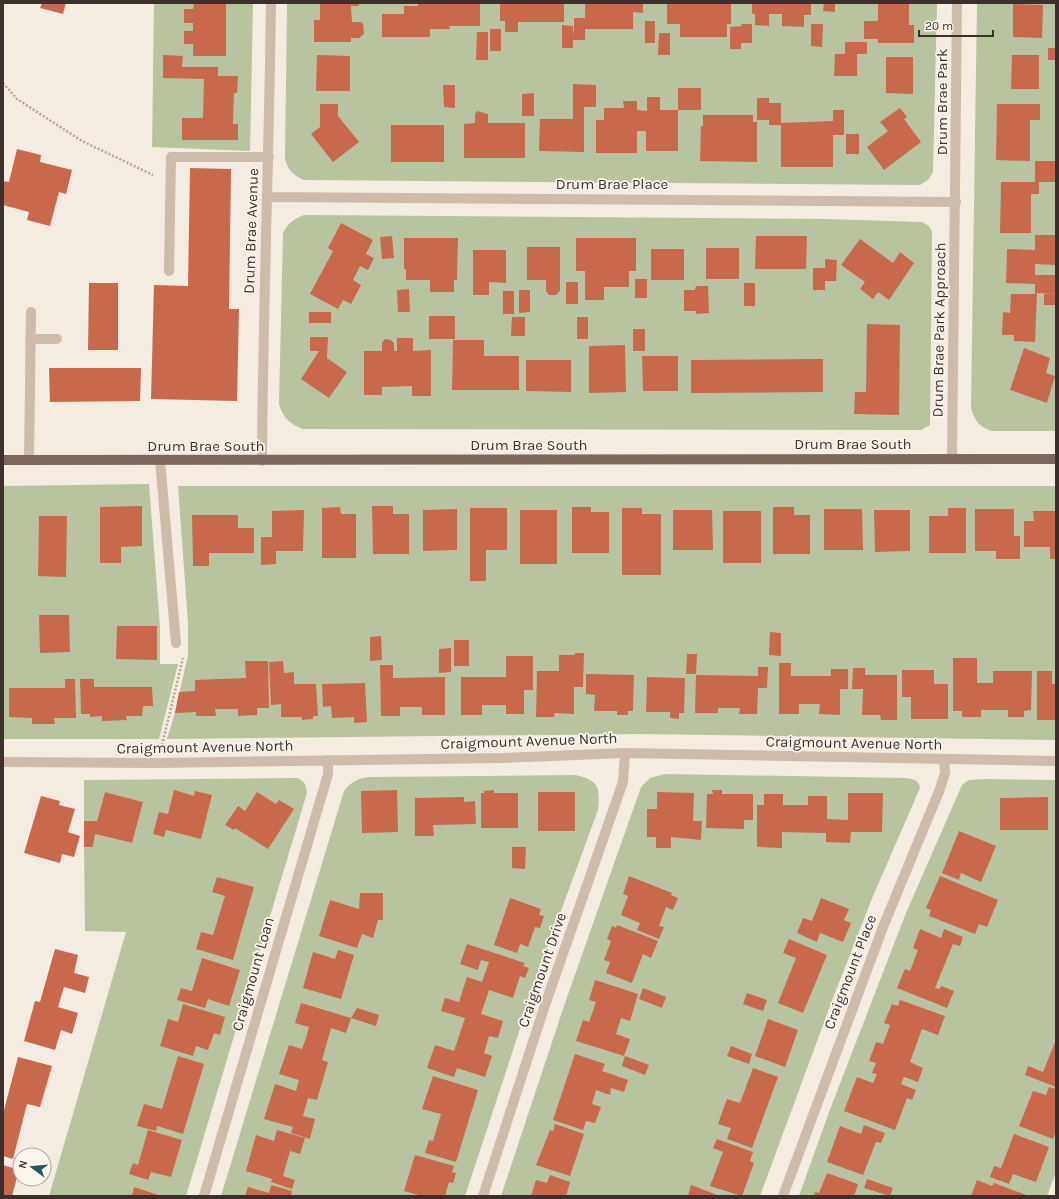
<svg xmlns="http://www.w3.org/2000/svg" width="1059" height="1199" font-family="Karla,sans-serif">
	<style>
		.green { fill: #b8c4a0 }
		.building { fill: #c8694b }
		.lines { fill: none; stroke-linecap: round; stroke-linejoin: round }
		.path { stroke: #b9a596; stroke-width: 2.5; stroke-dasharray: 2 2; stroke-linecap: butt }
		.minor { stroke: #cdbbac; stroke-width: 10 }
		.major { stroke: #7d675c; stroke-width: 10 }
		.labels { text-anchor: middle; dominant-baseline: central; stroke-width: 3.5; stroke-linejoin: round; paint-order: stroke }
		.street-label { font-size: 15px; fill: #3b302b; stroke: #fbf5ee }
	</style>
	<rect width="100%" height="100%" fill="#f4ebe1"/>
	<path class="green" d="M154 3H253L250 151 152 147Z
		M287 3H937L933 172 928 180 920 185 304 180C294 176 287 170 285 158Z
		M977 3H1056V431H992C979 427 975 421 971 408Z
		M304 215 826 219 922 222 929 226 932 232 930 425 921 430 303 429C290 424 283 418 279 404L283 233C288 223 294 219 304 215Z
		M149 484 160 627V664H178L159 739H3V486Z
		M178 486H1056V740L639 734 167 739 175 713 188 655V623Z
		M665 774 904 778C912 779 919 779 920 788L873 896 833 998 760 1196H501L565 1003 641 787 650 778Z
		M576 775C599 781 600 787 598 810L540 968 465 1196H221L344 791C352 781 358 778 371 777Z
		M297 778C305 781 306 785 307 793L186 1196H49L126 932 85 931 84 847H93L95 834 131 843 143 802 105 792 97 821H84V780Z
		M985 779 1056 780V1172L1047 1196H799L829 1112 906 913 962 785 969 780Z"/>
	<path class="building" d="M42 3H66L63 14 40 8Z
		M194 3H226V56H193V44H184V31H193V23H184V9H193Z
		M320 3H359V6H351L352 22H360L363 24 364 34 359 38H351V42H314V20H320Z
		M418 3H480V26H449L450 29H430V37H382V14H404V18V6H418Z
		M500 3H564V22H518V32H505V21H500Z
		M585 3H643V13L633 12V29H585V40H573V48H562V25L573 26 574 37V18H585Z
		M667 3H731V24H727V37H680V24H667Z
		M752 3H811V15H804V27L782 26V14H769V26L755 25V14H752Z
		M824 3H835V12L823 11Z
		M878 3H909V25H914V43H878V39H864V21H878Z
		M1013 4 1043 5 1042 38 1013 37Z
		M645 21H655V43H645Z
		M741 24H752V43H741V49H730V27L742 26Z
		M811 24H823L822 47 811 46Z
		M490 29H501V51H490Z
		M477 32H488V60H476Z
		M659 33H670V55H658Z
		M845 42H867V54H845Z
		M1048 48H1056V60H1048Z
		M835 54H857V76H834Z
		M163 55 183 56 182 67H218V76H238L237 93H234L233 124H238V140H182V118H203L204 79 163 78Z
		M317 55 350 56V91H316Z
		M1012 55H1039V89H1011Z
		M886 57H913V94L886 93Z
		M573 84 596 85V107H584V152L539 151 540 119H573Z
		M443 85H455V108L444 107Z
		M678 88H701V110H678V151H646V131H637V153H596V120H604V108H624L623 101H637V110L647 111V97H660V110H678Z
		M534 93V116H522V94Z
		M757 98H769V103H781V123L833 121V110H844V135H833V167H781V125H769V120H757Z
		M320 104H338V116L359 142 333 162 311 134 320 127Z
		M997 104H1040V120H1030V161L996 160Z
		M900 108 907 117 904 119 921 142 884 170 867 147 888 131 880 122Z
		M477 111 488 114V123H525V158H464V124L475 123V114Z
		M703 115H753V122H757V162L700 161 701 126H703Z
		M391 125H444V162H391Z
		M846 134H859V154H846Z
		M17 149 41 155 40 162 72 170 66 194 59 192 50 226 27 220 29 212 3 205V181L9 182Z
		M1035 161H1055L1056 182H1039V194H1031V233H1000L1001 182H1035Z
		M190 168 231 169 229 309H239L237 401 151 399 154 285 188 286Z
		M341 223 373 240 366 254 374 258 368 270 360 266 353 280 361 285 351 304 343 300 338 309 310 294 333 251 328 248Z
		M1035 235H1056V265L1035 264V275H1056V294L1037 293 1035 342 1014 341V335H1002L1003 312 1010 313 1011 294H1035V284L1006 283 1007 249 1035 250Z
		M392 236 394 258 382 259 380 237Z
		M756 236H807L806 269H755Z
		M404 238H458L457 280H454V292H430V280H406V269H404Z
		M576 238H636V271H629V287H604V300H585V271H576Z
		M860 239 893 263 900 252 914 263 889 300 878 292 873 299 860 289 865 282 841 265Z
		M527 247H560V291L556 295H549L546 291V280H527Z
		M706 248H739V279H706Z
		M651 249H684V280H651Z
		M473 250H506V283L489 282V295H473Z
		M825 259 837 260 836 281H825V290H813V268H825Z
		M635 279H647V298H635Z
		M566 282H578V304H566Z
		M89 283H118V350H88Z
		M744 283H755V306H744Z
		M696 286H708L709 313 696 314V311H684V290H695Z
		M409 289 410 312H398L397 290Z
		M519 290H530V312L519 313Z
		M503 291H514V314H503Z
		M1044 294H1056V305H1044Z
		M309 312H331V323H309Z
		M429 316H455V339H429Z
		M512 317H525V336H511Z
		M577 317H588V339H577Z
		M867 324 900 325 899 415 854 414 855 392H866Z
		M633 329H645V351H633Z
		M310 337H328L327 358 347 372 329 398 301 379 319 351H310Z
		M397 338H413V351L431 350V396H412V386L382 387V395H364V351H382V343L385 339 391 340 394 343V351H397Z
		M453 340H484V356H519V390H452Z
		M625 345 626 392 589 393V346Z
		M1024 348 1050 358 1046 373 1055 376 1047 403 1010 390Z
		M642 356H678V391H643Z
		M823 359V392L691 393V360Z
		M526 360H571V392L526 391Z
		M49 368H141L140 401 50 402Z
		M142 506V546L121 547V563H100V507Z
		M372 506H393V514H409V554H373Z
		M340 507 341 514H356V558H322V508Z
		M572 507H591V512H609V553H572Z
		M773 507H794V515H810V554H773Z
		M470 508H507V550H486V581H470Z
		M622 508H642V514H661V575H622Z
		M948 508H966V553H929V516H948Z
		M457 509V550L423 551V510Z
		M824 509H862L863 550H824Z
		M975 509H1014V536H1020V559H996V551H975Z
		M304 510 303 551H276V564L261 565V537H272V511Z
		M520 510H557V564H520Z
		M673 510H712L713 550H673Z
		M874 510H910V551L875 552Z
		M723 511H761V563H723Z
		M1033 511H1056V559H1050V547H1024V521H1034Z
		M192 515H238V528H254V553H209V566H193Z
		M39 516H67L66 577 38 576Z
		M39 615H69L70 652 40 653Z
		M117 626H157V660L116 659Z
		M770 632 781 633V656L769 655Z
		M381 636 382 660 370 661V637Z
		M454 640H469V666H454Z
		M451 648V672L439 673V649Z
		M575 653H584L583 687H574V714L555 713 554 717H536L537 671H559V655H575Z
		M687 654H697L696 674H686Z
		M506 656H533V690H524V714H506V705H482V715H461V677H506Z
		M953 658H977V683H993V671H1032L1031 710 1024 711V717H1008V710H981V717H962V711H953Z
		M245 661H268L269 708H257V715L238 716V709H215L216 716H196V712L175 713 179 692 195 691V680L246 678Z
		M283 661 284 673 294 672V684H316L318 716H313V719L302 720V717H281V704L271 705 269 662Z
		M779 663H791V676H831V669H848V689H840V715L819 714 820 704H799V714H779Z
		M380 665H393V678L445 677V715H422V707H400V716H381Z
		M758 667H768L767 688H758L757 714H739L740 708H718V713H695L696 675 758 676Z
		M853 668H865V675H897V720H881L880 715H862L863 689H852Z
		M902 670H934V684H948V719H911V697H902Z
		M1037 671H1052V684H1056V720H1037Z
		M586 674 634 675 633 711H628V715H617V711H594L595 695 586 694Z
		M647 677 685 678 684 713H679V719L670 718V712H646Z
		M65 679H75L76 718H54L55 724H32V718L9 717V688H65Z
		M80 679H94V687H152L153 706H143L142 716H126L127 720 102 721V716L90 717V714H81Z
		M365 683 367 722 354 723V717L332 718 331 706 323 707 322 684Z
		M174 790 194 796 195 791 212 795 201 839 166 830 164 837 153 834 159 812 168 814Z
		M397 790 398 832 362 833 361 791Z
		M494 790V793H518V828H481V793H484V791Z
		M712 790H722V794H753V820H744V829L706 828 707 794H713Z
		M105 792 143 802 132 843 95 834 93 847H84V821H97Z
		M257 792 276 804 279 800 294 809 268 849 235 828 234 830 225 825 238 806 245 811Z
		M538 792H575V831H538Z
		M657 792 694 793 693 821H702L701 840 671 837V848H656V837H647V809H657Z
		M848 793H883L882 832H851L850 843 826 842V833L782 832V848L757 847V805H764V794H783V805H808V796H827V819L848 820Z
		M41 796 60 801 59 805 75 809 68 832 80 836 74 857 62 854 60 863 24 853Z
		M464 797V802L475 801 476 824 433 825 434 836H415V798Z
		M1048 797V830H1000V798Z
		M959 831 996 846 981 882 961 873 959 880 942 873Z
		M512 847H526L525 869 512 868Z
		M629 876 672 893 671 895 678 898 673 910 666 907 659 926 664 927 659 939 637 930 640 923 621 915 628 896 623 894Z
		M940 876 998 900 987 927 979 924 975 934 929 916 931 910 926 908Z
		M217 877 254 887 233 960 196 949 201 932 213 935 225 896 212 892Z
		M360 893H383V920H378L373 938 362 934 357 948 319 936 330 900 359 909Z
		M510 898 541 909 539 915 544 916 540 928 535 927 528 947 520 944 517 953 494 945Z
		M821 898 849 909 844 920 851 923 843 942 820 933 817 942 797 933 803 918 812 921Z
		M617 925 658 941 651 958 643 954 632 983 606 973 610 962 604 960 611 941 607 939 612 926 616 928Z
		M920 929 941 938 944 929 963 937 960 946 953 944 935 988 940 989 941 986 954 991 947 1008 897 988 905 969 910 971 918 950 913 948Z
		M789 939 827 955 803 1013 778 1003 796 958 783 953Z
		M467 944 525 963 523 966 529 968 525 978 520 976 513 998 489 990 481 1014 503 1021 498 1038 489 1036 484 1053 492 1056 485 1077 457 1068 454 1077 427 1068 435 1045 454 1051 465 1018 441 1011 445 998 459 1002 467 977 482 982 489 962 481 960 478 970 460 964Z
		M55 949 78 955 74 973 89 977 85 993 64 987 58 1007 78 1013 72 1034 61 1030 55 1050 24 1041 35 1001 40 1002Z
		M338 950 354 955 341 999 303 988 313 952 335 959Z
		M202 958 240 970 229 1006 208 999 205 1008 177 1000 181 988 192 991Z
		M595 980 638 994 630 1021 621 1018 616 1034 630 1039 624 1056 576 1041 583 1020 589 1022 596 1002 589 1000Z
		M643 988 666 997 662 1008 639 999Z
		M747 993 767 1000 763 1011 743 1004Z
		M900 1000 945 1016 938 1035 922 1029 910 1062 923 1068 918 1082 904 1077 901 1084 916 1090 912 1100 907 1098 895 1130 844 1111 857 1077 873 1083 877 1074 872 1073 876 1063 869 1061 876 1042 883 1044 890 1025 884 1023 892 1004 898 1006Z
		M301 1003 351 1018 346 1033 331 1028 322 1060 328 1062 317 1100 308 1098 303 1116 315 1119 310 1139 291 1133 293 1127 264 1119 275 1084 296 1091 299 1080 279 1074 289 1045 302 1049 306 1038 309 1027 295 1023Z
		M183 1004 225 1017 220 1035 214 1033 208 1050 196 1046 193 1056 160 1046 168 1019 178 1022Z
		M357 1008 379 1015 376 1026 351 1018Z
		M768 1019 798 1030 785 1067 755 1056Z
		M1056 1040V1087L1025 1075 1028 1066 1043 1072Z
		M731 1046 752 1054 749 1064 727 1056Z
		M575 1054 605 1064 602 1071 628 1080 624 1092 611 1088 610 1095 596 1090 592 1104 601 1107 595 1123 586 1121 583 1130 553 1120Z
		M178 1056 204 1064 183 1134 157 1126 156 1131 137 1126 144 1104 162 1109Z
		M625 1056 649 1065 645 1075 622 1066Z
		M18 1057 52 1066 40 1107 27 1104 13 1159 3 1156V1114Z
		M753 1068 778 1077 752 1148 727 1139 731 1128 718 1124 727 1099 740 1103Z
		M433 1076 478 1090 456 1162 425 1153 429 1140 433 1141 441 1114 422 1109Z
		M1049 1087 1056 1089V1131L1053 1139 1019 1126 1033 1091 1046 1095Z
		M555 1124 584 1134 570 1176 536 1165 550 1130 553 1131Z
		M864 1125 885 1133 881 1143 876 1142 863 1175 827 1162 840 1126 861 1134Z
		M148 1130 182 1140 171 1177 151 1172 148 1180 129 1174 133 1163 138 1165Z
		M277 1130 305 1138 300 1154 290 1151 283 1176 295 1180 292 1189 271 1182 272 1179 246 1171 256 1135 274 1141Z
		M1014 1134 1049 1147 1036 1182 1013 1174 1009 1184 990 1177 994 1166 1001 1168Z
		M717 1139 753 1152 750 1161 754 1163 742 1196 710 1186 723 1152 713 1148Z
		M415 1155 454 1166 452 1172 456 1173 453 1183 449 1182 445 1196H422L404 1191Z
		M3 1165 19 1170 12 1196H3Z
		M827 1173 858 1184 854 1196H814L815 1192 819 1193Z
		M550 1175 570 1182 566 1196H531L536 1180 547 1183Z
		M867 1179 893 1188 890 1196 864 1188Z
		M977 1180 992 1186 994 1183 1029 1196H971Z
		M271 1185 292 1191 291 1196H245L248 1187 269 1193Z
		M691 1185 720 1196H688Z
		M134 1187 161 1196H132Z"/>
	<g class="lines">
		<path class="path" d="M3 83 17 99 82 141 153 175
			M162 745 183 658"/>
		<path class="minor" d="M267 197 956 202
			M169 271 171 157H269
			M30 339H57
			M952 459 957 3
			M29 460 31 312
			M160 460 176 643
			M262 461C263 308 269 156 271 3
			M3 762 158 763 502 758 625 753 1056 761
			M204 1196 328 774V760
			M483 1196 545 1005 623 782 625 753
			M783 1196 883 927 940 789 945 773 944 759"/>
		<path class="major" d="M3 460 1056 459"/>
	</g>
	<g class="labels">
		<g class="street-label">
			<text transform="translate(942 102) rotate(-90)">Drum Brae Park</text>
			<text x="612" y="184">Drum Brae Place</text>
			<text transform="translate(251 231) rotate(-88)">Drum Brae Avenue</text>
			<text transform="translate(939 330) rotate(-89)">Drum Brae Park Approach</text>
			<text x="853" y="444">Drum Brae South</text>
			<text x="529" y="445">Drum Brae South</text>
			<text x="206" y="446">Drum Brae South</text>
			<text transform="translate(529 741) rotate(-2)">Craigmount Avenue North</text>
			<text transform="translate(854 743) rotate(1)">Craigmount Avenue North</text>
			<text transform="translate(205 747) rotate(-1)">Craigmount Avenue North</text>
			<text transform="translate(542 970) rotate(-71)">Craigmount Drive</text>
			<text transform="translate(850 972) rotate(-69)">Craigmount Place</text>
			<text transform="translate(253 974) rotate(-74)">Craigmount Loan</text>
		</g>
	</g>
	<rect width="1059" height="1199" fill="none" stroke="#3b302b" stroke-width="8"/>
	<g transform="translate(32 1167) rotate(286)"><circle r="19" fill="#fbf5ee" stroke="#aea6a0"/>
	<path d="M0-3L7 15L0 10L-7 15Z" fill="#1f5a5e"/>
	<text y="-6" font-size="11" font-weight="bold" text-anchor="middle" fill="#3b302b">N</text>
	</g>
	<path d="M919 30v6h74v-6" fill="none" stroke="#3b302b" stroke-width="2"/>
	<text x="925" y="30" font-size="12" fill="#3b302b" stroke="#fbf5ee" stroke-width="3" paint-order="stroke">20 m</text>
</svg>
